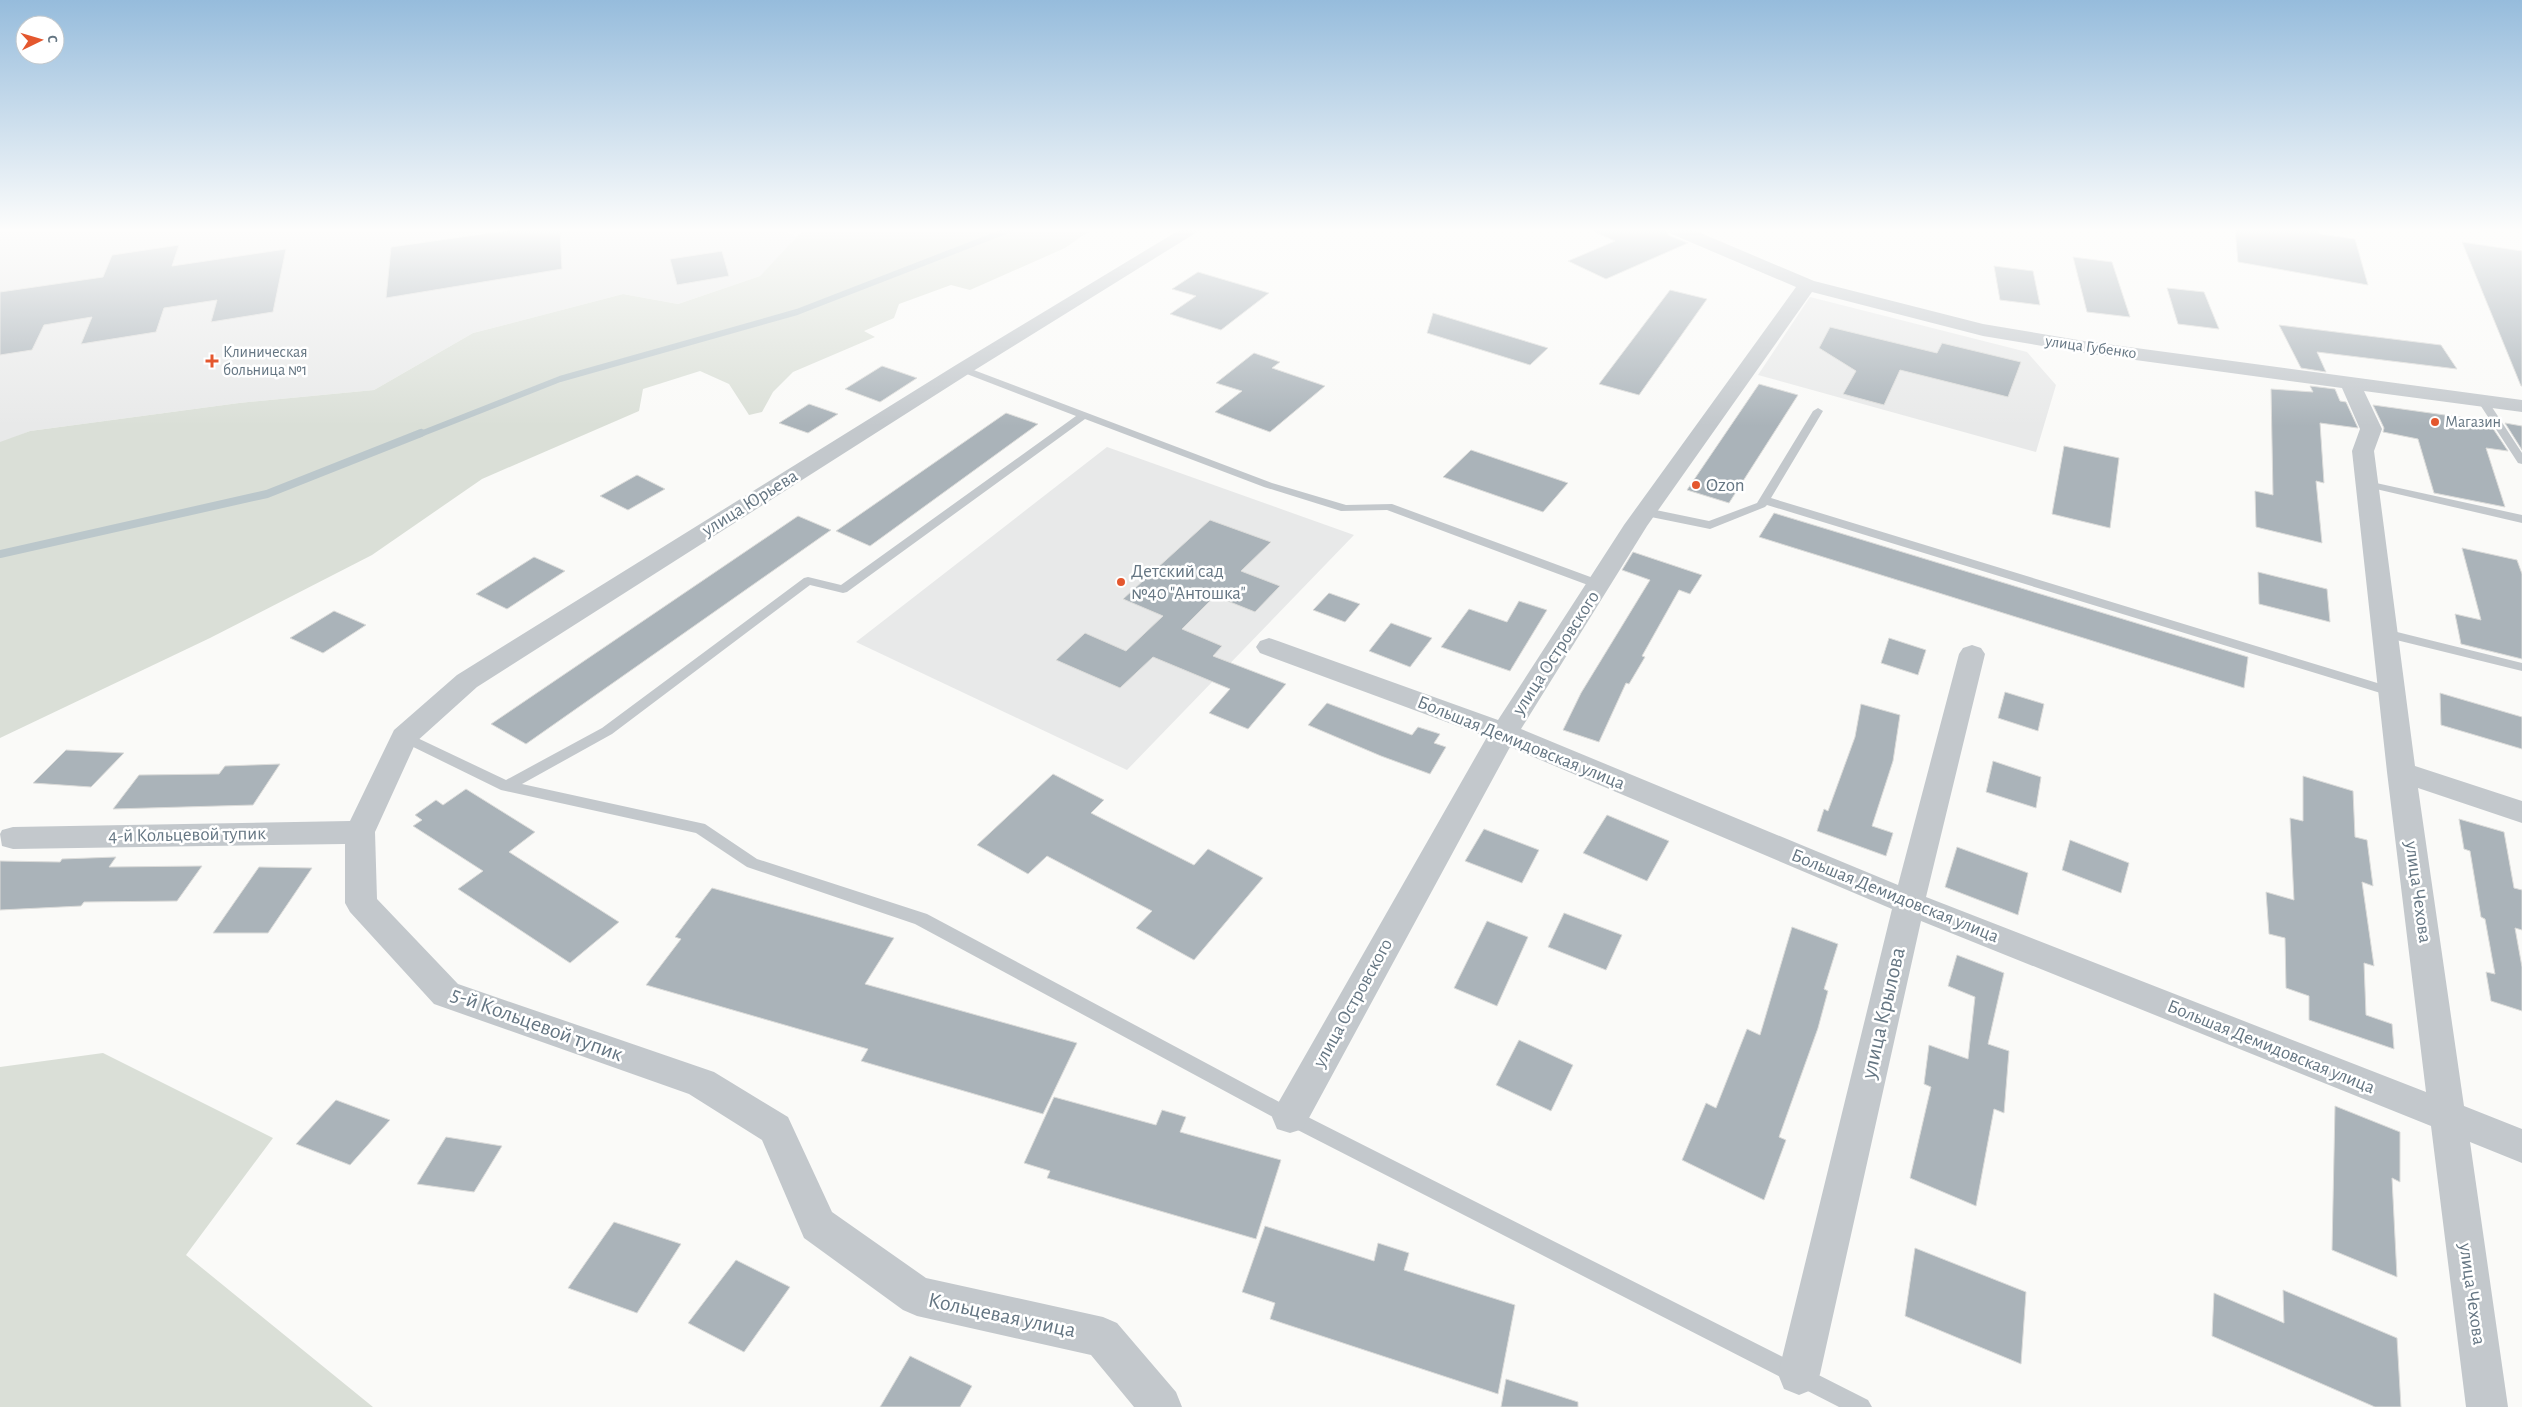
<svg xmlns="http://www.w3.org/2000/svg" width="2522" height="1407" font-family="'Alegreya Sans',sans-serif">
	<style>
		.built { fill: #e8e9e9 }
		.green { fill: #dadfd7 }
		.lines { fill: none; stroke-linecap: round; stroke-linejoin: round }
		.stream-far1 { stroke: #bbc7cb; stroke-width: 6 }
		.stream { stroke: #bbc7cb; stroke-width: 8 }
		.building { fill: #aab3b9; stroke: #dcdcda }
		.service { fill: #c3c8cc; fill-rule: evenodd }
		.minor { fill: #c3c8cc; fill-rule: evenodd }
		.poi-dot { fill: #e4572e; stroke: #fff; stroke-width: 2 }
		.labels { text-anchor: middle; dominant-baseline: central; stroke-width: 5; stroke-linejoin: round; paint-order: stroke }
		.far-street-label { font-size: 16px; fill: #657683; stroke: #fff }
		.far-poi-label { font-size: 16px; fill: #657683; stroke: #fff; text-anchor: start }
		.poi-label { font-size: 19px; fill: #657683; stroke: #fff; text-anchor: start }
		.street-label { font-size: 19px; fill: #657683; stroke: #fff }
		.near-street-label { font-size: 22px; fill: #657683; stroke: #fff }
	</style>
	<rect width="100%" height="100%" fill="#fafaf8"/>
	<path class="built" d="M0 229H780L797 237 760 276 678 304 623 294 473 333 374 390 239 403 30 431 0 443Z
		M1810 297 2027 352 2056 385 2036 452 1758 375Z
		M1107 447 1354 535 1127 770 856 642Z"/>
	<path class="green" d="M804 229H1092L1065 248 970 290 951 285 899 304 894 318 864 331 875 337 793 372 773 392 762 412 749 415 729 384 700 371 643 389 639 411 482 479 372 555 210 638 0 738V442L30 431 239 403 374 390 473 333 623 294 678 304 760 276Z
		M103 1053 273 1138 186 1255 373 1407H0V1067Z"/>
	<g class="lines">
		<path class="stream-far1" d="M418 435 560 379 797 312 1011 229"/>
		<path class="stream" d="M0 554 267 494 421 433"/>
	</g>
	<path class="building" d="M517 229H560L562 269 386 298 391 247Z
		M1588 229H1665L1668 235 1688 243 1606 279 1568 261 1615 241Z
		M2235 229H2319L2320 234 2355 239 2368 285 2238 262Z
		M2462 242 2522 251V386H2521Z
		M179 245 172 266 286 249 273 312 211 322 217 300 164 308 156 332 81 344 92 317 44 325 32 350 0 355V292L103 277 112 255Z
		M722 251 729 276 677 285 670 259Z
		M2073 257 2112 262 2130 317 2087 312Z
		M1994 266 2033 271 2040 305 2000 300Z
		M1198 272 1269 293 1221 330 1170 314 1196 296 1172 289Z
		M2167 288 2204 292 2219 329 2178 324Z
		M1670 290 1707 299 1639 395 1599 384Z
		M1433 313 1548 348 1530 365 1427 333Z
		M2279 325 2441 345 2457 369 2317 352 2326 372 2301 368Z
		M1830 327 1937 353 1942 343 2021 362 2008 397 1900 370 1884 405 1843 394 1856 371 1819 348Z
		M1254 353 1280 362 1272 368 1325 386 1270 432 1215 412 1242 391 1216 383Z
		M882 366 917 378 880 402 845 389Z
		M1759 384 1798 395 1729 503 1687 490Z
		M2310 386 2335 389 2340 401 2346 402 2358 428 2320 423 2324 483 2316 481 2322 543 2256 527 2255 491 2273 495 2271 389 2313 392Z
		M809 404 838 414 808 433 779 423Z
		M2373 405 2488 421 2508 451 2486 448 2505 507 2434 493 2418 439 2383 432 2384 428Z
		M1006 413 1038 424 870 546 836 531Z
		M2505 423 2522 426V450Z
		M2064 446 2119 458 2110 528 2052 514Z
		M1471 450 1568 483 1543 512 1443 477Z
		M637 475 665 489 628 510 600 496Z
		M1774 513 2248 657 2244 688 1759 537Z
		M798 516 831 530 526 744 491 724Z
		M1210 520 1271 542 1241 571 1280 586 1255 612 1215 596 1182 629 1222 646 1213 656 1286 684 1248 729 1209 713 1230 689 1153 657 1120 688 1056 660 1085 633 1126 651 1163 616 1123 599Z
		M2462 548 2517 560 2522 574V659L2461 644 2455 614 2481 620Z
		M1633 552 1702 575 1690 594 1679 590 1642 656 1645 657 1629 684 1626 683 1599 742 1563 730 1581 693 1650 580 1622 570Z
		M534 557 565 571 507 609 476 594Z
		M2258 572 2327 589 2330 622 2259 604Z
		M1329 593 1360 604 1345 622 1313 610Z
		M1519 601 1547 610 1510 671 1441 647 1469 609 1507 622Z
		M334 611 366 625 323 653 290 638Z
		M1391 623 1432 638 1410 667 1369 651Z
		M1889 638 1926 650 1918 675 1881 663Z
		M2005 692 2044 704 2038 731 1998 718Z
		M2440 693 2522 717V749L2441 725Z
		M1327 703 1412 735 1418 727 1440 734 1434 743 1446 747 1430 774 1381 756 1308 725Z
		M1861 704 1900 715 1893 761 1872 826 1893 833 1886 856 1817 831 1824 809 1828 811 1855 737Z
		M66 750 124 753 91 787 33 783Z
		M1993 761 2041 777 2036 808 1986 792Z
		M280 764 253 805 113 809 139 775 219 774 225 766Z
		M1053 774 1104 800 1091 813 1194 865 1208 849 1263 878 1194 960 1136 928 1152 911 1047 856 1028 874 977 845Z
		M2303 776 2353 791 2355 837 2367 840 2373 886 2362 882 2374 966 2364 963 2366 1015 2392 1024 2394 1049 2309 1020V996L2286 988 2285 938 2269 934 2266 892 2294 900 2290 818 2303 821Z
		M466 789 535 832 509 852 619 922 570 963 458 889 483 871 413 826 422 820 415 815 436 800 443 805Z
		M1607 815 1669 841 1647 881 1583 853Z
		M2459 819 2504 832 2514 888 2522 890V930L2515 928 2522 967V1011L2491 1001 2486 972 2495 974 2485 919 2481 917 2470 851 2464 849Z
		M1484 829 1539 850 1522 883 1465 861Z
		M2070 840 2129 863 2121 893 2062 870Z
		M1957 847 2028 873 2018 915 1945 887Z
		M116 857 109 867 202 866 177 901 84 902 81 906 0 910V861L60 862 62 859Z
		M259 867 312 868 268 933H213Z
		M712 888 894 938 865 984 1077 1043 1043 1114 861 1061 868 1049 646 985 681 939 675 937Z
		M1564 913 1622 935 1606 970 1548 947Z
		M1487 921 1528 937 1497 1006 1454 988Z
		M1792 927 1838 944 1824 989 1828 991 1818 1028 1779 1137 1786 1140 1764 1200 1682 1160 1706 1103 1716 1108 1747 1029 1760 1035Z
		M1957 955 2004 973 1988 1044 2009 1051 2004 1113 1994 1109 1976 1206 1910 1178 1931 1087 1924 1084 1929 1045 1968 1059 1975 997 1948 986Z
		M1519 1040 1573 1065 1551 1111 1496 1085Z
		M1054 1097 1156 1125 1162 1110 1186 1117 1180 1132 1281 1160 1256 1239 1047 1178 1050 1171 1024 1163Z
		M336 1100 390 1120 350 1165 296 1144Z
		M2335 1106 2400 1132V1182L2392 1178 2397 1277 2332 1250Z
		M446 1137 502 1146 474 1192 417 1184Z
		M614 1222 681 1244 637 1313 568 1288Z
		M1265 1226 1374 1261 1378 1243 1409 1253 1404 1270 1515 1305 1498 1394 1270 1319 1275 1303 1242 1292Z
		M1915 1248 2026 1292 2021 1364 1905 1316Z
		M736 1260 790 1287 744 1352 688 1323Z
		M2283 1290 2397 1338 2401 1407H2375L2212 1336 2214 1293 2284 1323Z
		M910 1356 972 1386 960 1407H880Z
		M1506 1379 1578 1402V1407H1501Z"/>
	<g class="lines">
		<path class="service" d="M963 366 1272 483 1346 505 1392 504 1604 582 1606 585 1604 588H1596L1387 510 1341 511 1264 487 1085 419 847 592 843 593 810 585 612 734 522 784 705 824 757 859 927 914 1296 1111 1868 1400 1872 1407H1839L1284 1123 915 924 747 867 696 833 501 790 399 740 397 737 399 734H409L506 780 602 728 804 578 808 577 841 585 1076 416 959 371V367Z
			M2482 397 2486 398 2522 453V464L2518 463 2477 400Z
			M1818 408 1823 411 1771 498 2397 689 2399 692 2392 697 2387 695 1767 505 1765 507 1710 529 1646 516 1640 512 1646 508 1709 521 1757 503 1813 411Z
			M2367 481 2522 515V523L2363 486V482Z
			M2385 629 2522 663V671L2380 636 2378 633 2380 630Z"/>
		<path class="minor" d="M1181 229H1202L970 373 477 687 416 742 375 832 377 899 458 984 714 1072 788 1117 832 1212 926 1278 1103 1317 1117 1323 1176 1392 1182 1407H1134L1091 1355 917 1316 903 1310 804 1238 762 1140 689 1094 434 1004 350 912 345 903V844L13 849 2 846 0 834 2 830 13 827 350 821 394 730 457 675 956 365Z
			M1667 229H1691L1814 281 1983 324 2084 341 2522 400V412L2364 391 2382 429 2374 451 2415 766 2522 801V823L2418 788 2464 1106 2522 1129V1163L2470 1142 2508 1407H2466L2431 1126 1921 921 1820 1374 1814 1389 1799 1395 1784 1389 1778 1374 1892 909 1510 747 1303 1129 1290 1133 1277 1129 1272 1117 1277 1105 1487 737 1260 653 1256 647 1260 641 1269 638 1278 641 1498 720 1624 525 1796 287 1669 233ZM1812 292 1983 336 2084 353 2342 388 2360 429 2352 451 2387 772 2426 1092 1926 897 1985 654 1981 648 1972 645 1963 648 1959 654 1898 885 1521 729 1647 526Z"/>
	</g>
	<linearGradient id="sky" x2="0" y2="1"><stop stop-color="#96bcdc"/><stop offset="0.54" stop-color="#fdfdfc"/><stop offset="1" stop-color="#fdfdfc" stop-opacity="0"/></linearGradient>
	<rect width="2522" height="426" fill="url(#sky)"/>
	<g class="poi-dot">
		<path d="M209.5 353.5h5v5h5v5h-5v5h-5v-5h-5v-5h5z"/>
		<circle cx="2435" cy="422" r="5"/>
		<circle cx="1696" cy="485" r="5"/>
		<circle cx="1121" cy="582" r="5"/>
	</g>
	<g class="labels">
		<g class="far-street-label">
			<text transform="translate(2091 347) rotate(8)">улица Губенко</text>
		</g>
		<g class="far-poi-label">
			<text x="223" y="352">Клиническая<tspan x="223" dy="18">больница №1</tspan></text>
			<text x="2445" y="422">Магазин</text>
		</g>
		<g class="poi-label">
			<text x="1706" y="485">Ozon</text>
			<text x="1131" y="571">Детский сад<tspan x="1131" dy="22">№40 "Антошка"</tspan></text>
		</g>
		<g class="street-label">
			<text transform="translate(750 503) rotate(-32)">улица Юрьева</text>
			<text transform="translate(1556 653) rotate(-57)">улица Островского</text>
			<text transform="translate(1521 743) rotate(22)">Большая Демидовская улица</text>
			<text transform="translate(187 835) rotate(-1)">4-й Кольцевой тупик</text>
			<text transform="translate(2418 892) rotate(82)">улица Чехова</text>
			<text transform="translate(1895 896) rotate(22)">Большая Демидовская улица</text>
			<text transform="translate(1353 1003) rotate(-61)">улица Островского</text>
			<text transform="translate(2271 1047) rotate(22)">Большая Демидовская улица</text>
			<text transform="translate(2472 1294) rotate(82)">улица Чехова</text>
		</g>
		<g class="near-street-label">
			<text transform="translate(1883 1013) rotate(-77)">улица Крылова</text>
			<text transform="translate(537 1024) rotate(20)">5-й Кольцевой тупик</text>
			<text transform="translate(1002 1315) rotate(12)">Кольцевая улица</text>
		</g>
	</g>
	<g transform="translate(40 40) rotate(85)"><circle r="24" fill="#ffffff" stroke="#c1c8cd"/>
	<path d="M0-4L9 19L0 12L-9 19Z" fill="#e4572e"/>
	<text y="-8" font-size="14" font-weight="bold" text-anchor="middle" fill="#657683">С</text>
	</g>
</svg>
